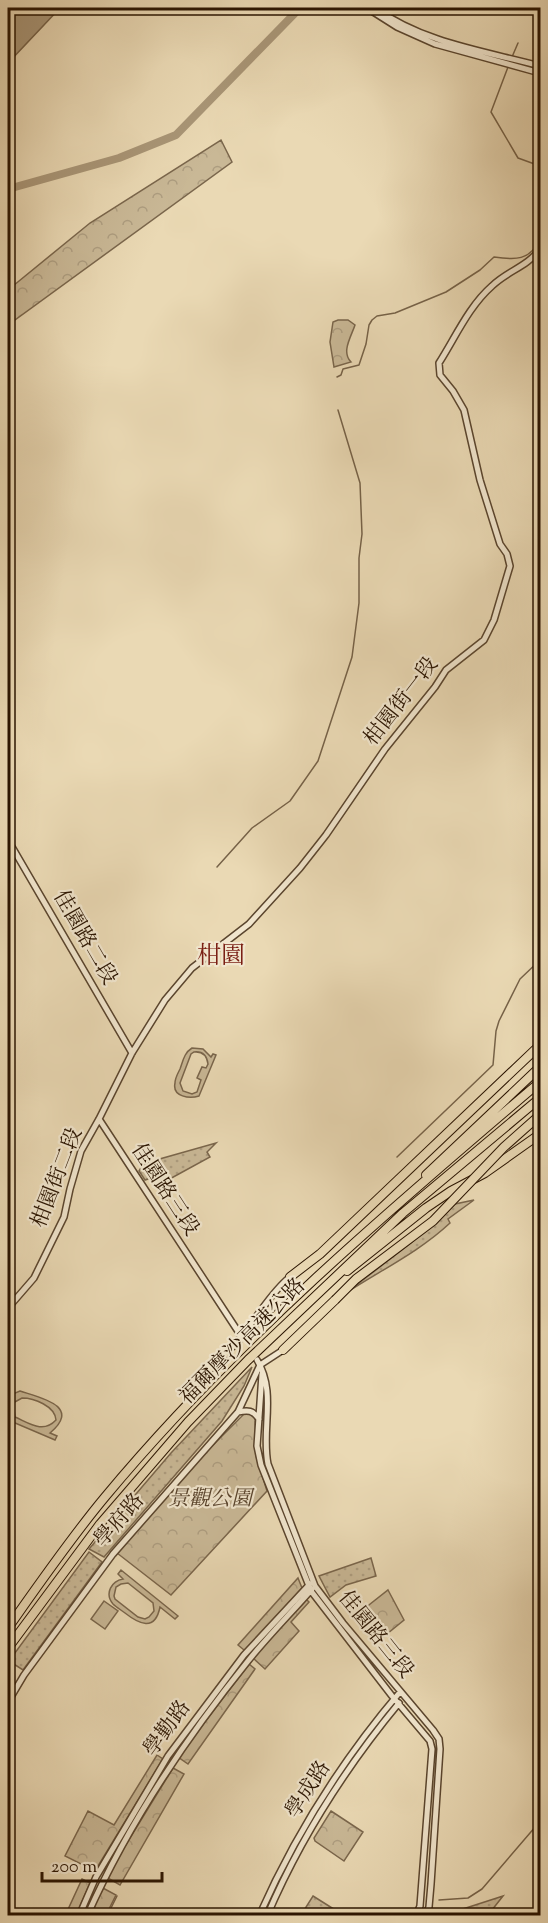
<svg xmlns="http://www.w3.org/2000/svg" width="548" height="1923" font-family="'Sorts Mill Goudy','Noto Serif TC',serif">
	<style>
		.grass { fill: url(#grass-dots); stroke: #7a664c; stroke-width: 1.5 }
		.forest { fill: url(#forest-crowns); stroke: #7a664c; stroke-width: 1.5 }
		.pitch { fill: #c9b896; stroke: #7a664c; stroke-width: 1.5; fill-rule: evenodd }
		.water { fill: #a99677; stroke: #766248; stroke-width: 1.5 }
		.lines { fill: none; stroke-linecap: round; stroke-linejoin: round }
		.stream { stroke: #766248; stroke-width: 1.5 }
		.river { stroke: #a99677; stroke-width: 8 }
		.minor-casing { stroke: #5a452e; stroke-width: 8 }
		.highway-casing { stroke: #2a1401; stroke-width: 10 }
		.minor { stroke: #f1e6ce; stroke-width: 5 }
		.highway { stroke: #ead9b4; stroke-width: 8 }
		.highway-bridge-casing { stroke: #2a1401; stroke-width: 10; stroke-linecap: butt }
		.highway-bridge { stroke: #ead9b4; stroke-width: 8 }
		.labels { text-anchor: middle; dominant-baseline: central; stroke-width: 4.5; stroke-linejoin: round; paint-order: stroke }
		.street-label { font-size: 21px; fill: #2a1401; stroke: #f1e6ce }
		.park-label { font-size: 21px; font-style: italic; fill: #5a452e; stroke: #f1e6ce }
		.quarter-label { font-size: 24px; fill: #7a1f14; stroke: #f1e6ce }
	</style>
	<defs>
		<pattern id="grass-dots" width="8" height="8" patternUnits="userSpaceOnUse" patternTransform="scale(1.5)"><rect width="8" height="8" fill="#c9b896"/><path d="M2 2h.1M6 6h.1" fill="none" stroke="#ad9d80" stroke-width="1.8" stroke-linecap="round"/></pattern>
		<pattern id="forest-crowns" width="20" height="18" patternUnits="userSpaceOnUse" patternTransform="scale(1.5)"><rect width="20" height="18" fill="#c9b896"/><path d="M2 6a3 3 0 1 1 6 0M12 15a3 3 0 1 1 6 0" fill="none" stroke="#ad9d80"/></pattern>
	</defs>
	<rect width="100%" height="100%" fill="#ead9b4"/>
	<filter id="stains"><feTurbulence type="fractalNoise" baseFrequency=".00333" numOctaves="4"/><feColorMatrix values="0 0 0 0 .2 0 0 0 0 .09 0 0 0 0 .02 0 0 0 .5 -.17"/></filter>
	<radialGradient id="worn" r=".72"><stop offset=".6" stop-color="#630" stop-opacity="0"/><stop offset="1" stop-color="#630" stop-opacity=".3"/></radialGradient>
	<path class="grass" d="M216 1143 207 1152 210 1157 166 1181 160 1175 145 1180 139 1171 142 1166 149 1162Z
		M474 1200 448 1219 450 1223C419 1252 381 1270 346 1293L411 1243 455 1204Z
		M252 1367 244 1386 222 1421 104 1557 89 1549 171 1453Z
		M89 1552 102 1562 23 1670 9 1661Z
		M371 1558 376 1576 346 1585 330 1597 319 1576Z
		M313 1896 340 1913 338 1915H301Z
		M503 1896 488 1915 457 1916 463 1909Z"/>
	<path class="forest" d="M221 140 232 162 8 325V290L90 223Z
		M338 320H348L355 325C351 337 341 352 351 362L334 367 330 342 333 322Z
		M246 1412 254 1415 255 1418 256 1456 267 1491 171 1595 117 1553 187 1471Z
		M298 1578 302 1588 247 1649 244 1650 238 1645Z
		M388 1590 404 1620 382 1638 360 1612Z
		M306 1599 309 1602 291 1622 299 1631 265 1669 253 1658Z
		M249 1664 255 1669 188 1764 178 1757Z
		M157 1755 163 1759 95 1871 65 1856 88 1811 114 1825Z
		M173 1768 184 1774 120 1885 106 1877Z
		M331 1811 363 1832 344 1861 315 1841 314 1838Z
		M82 1879 90 1883 76 1915 65 1916Z
		M101 1887 116 1895 106 1915 89 1916Z"/>
	<path class="pitch" d="M192 1048 203 1049 211 1057 213 1054 216 1055 199 1096C190 1099 172 1097 175 1083 175 1078 178 1073 180 1069 183 1061 184 1053 192 1048ZM194 1052C203 1051 207 1056 208 1064L206 1068 202 1067 197 1078 201 1080 197 1092 192 1094 183 1091 180 1083 191 1054Z
		M20 1391C41 1398 82 1406 50 1433L57 1436 55 1440 8 1420C7 1406 3 1397 20 1391ZM22 1398C34 1398 55 1406 56 1420 43 1434 29 1423 15 1417L13 1403Z
		M121 1570 178 1616 175 1619 160 1607C155 1632 139 1624 125 1613 121 1610 116 1607 113 1604 104 1593 112 1581 123 1579L118 1574ZM128 1583 153 1603 154 1611 149 1617 145 1619 138 1617 115 1599 114 1596 116 1587 121 1584Z
		M104 1601 118 1611 105 1629 91 1619Z"/>
	<path class="water" d="M8 8H60L8 63Z"/>
	<g class="lines">
		<path class="stream" d="M512 57 518 43
			M508 67 491 112 518 158 540 166
			M337 377 341 375 343 369 359 365 366 344 369 325 372 320 377 316 395 313 446 292 480 270 494 257C515 260 530 261 540 239
			M217 867 252 828 290 801 318 761 352 657 359 603V558L362 534 360 483 338 410
			M397 1157 493 1065 496 1031 499 1021 520 979 540 960
			M439 1900 468 1898 482 1889 536 1826 540 1818
			M107 1916 117 1896"/>
		<path class="river" d="M8 189 119 158 176 135 300 8"/>
		<defs>
			<path id="minor" d="M367 8 397 27 435 44 540 73
				M375 8C424 43 484 51 540 66
				M8 840 132 1053
				M99 1119 243 1339
				M8 1308 34 1278 64 1217 70 1189 81 1151 99 1119 132 1053 165 1000 192 968 249 924 300 868 326 835 385 749 435 687 446 670 484 640 494 620 510 566 507 554 500 544 480 480 464 410 453 391 440 375 439 363C455 338 469 306 492 286 507 271 527 267 540 249
				M240 1336C259 1317 269 1294 290 1277
				M257 1360C277 1392 261 1430 268 1464L315 1586 343 1623 433 1730 439 1739 440 1749 431 1884 429 1907 425 1916
				M260 1365 283 1350
				M262 1374 257 1446 261 1465 311 1591 392 1696 430 1741 432 1749 420 1906 416 1916
				M238 1412C248 1410 253 1410 259 1419
				M8 1702 24 1675 113 1554 238 1412 260 1365
				M79 1916 96 1877 168 1756 244 1655 310 1584
				M87 1916C128 1824 185 1739 248 1661 268 1636 291 1613 312 1589
				M259 1916C295 1835 343 1759 400 1692
				M267 1916C300 1839 346 1767 399 1703"/>
			<path id="highway" d="M426 1175 540 1067
				M347 1271 426 1208 451 1191 485 1173 540 1134
				M290 1277 320 1254 540 1045
				M283 1350 335 1300
				M8 1628C39 1584 70 1539 105 1497 233 1343 388 1211 540 1082
				M8 1648 100 1524 188 1422 248 1360 403 1213 540 1098"/>
		</defs>
		<use href="#minor" class="minor-casing"/>
		<use href="#highway" class="highway-casing"/>
		<use href="#minor" class="minor"/>
		<use href="#highway" class="highway"/>
		<defs>
			<path id="highway-bridge" d="M335 1300 356 1279 433 1221 504 1147 540 1115"/>
		</defs>
		<use href="#highway-bridge" class="highway-bridge-casing"/>
		<use href="#highway-bridge" class="highway-bridge"/>
	</g>
	<g class="labels">
		<g class="street-label">
			<text transform="translate(402 702) rotate(-52)">柑園街一段</text>
			<text transform="translate(84 938) rotate(60)">佳園路二段</text>
			<text transform="translate(58 1178) rotate(-69)">柑園街二段</text>
			<text transform="translate(164 1190) rotate(57)">佳園路三段</text>
			<text transform="translate(243 1342) rotate(-45)">福爾摩沙高速公路</text>
			<text transform="translate(120 1521) rotate(-49)">學府路</text>
			<text transform="translate(375 1635) rotate(51)">佳園路三段</text>
			<text transform="translate(168 1729) rotate(-54)">學勤路</text>
			<text transform="translate(309 1790) rotate(-57)">學成路</text>
		</g>
		<g class="park-label">
			<text x="210" y="1500">景觀公園</text>
		</g>
		<g class="quarter-label">
			<text x="221" y="957">柑園</text>
		</g>
	</g>
	<rect width="548" height="1923" fill="none" stroke="#ead9b4" stroke-width="30"/>
	<rect x="9" y="9" width="530" height="1905" fill="none" stroke="#2a1401" stroke-width="3"/>
	<rect x="15" y="15" width="518" height="1893" fill="none" stroke="#2a1401" stroke-width="1.5"/>
	<path d="M42 1872v9h120v-9" fill="none" stroke="#2a1401" stroke-width="3"/>
	<text x="51" y="1872" font-size="18" fill="#2a1401" stroke="#f1e6ce" stroke-width="4.5" paint-order="stroke">200 m</text>
	<rect width="100%" height="100%" filter="url(#stains)"/>
	<rect width="100%" height="100%" fill="url(#worn)"/>
</svg>
